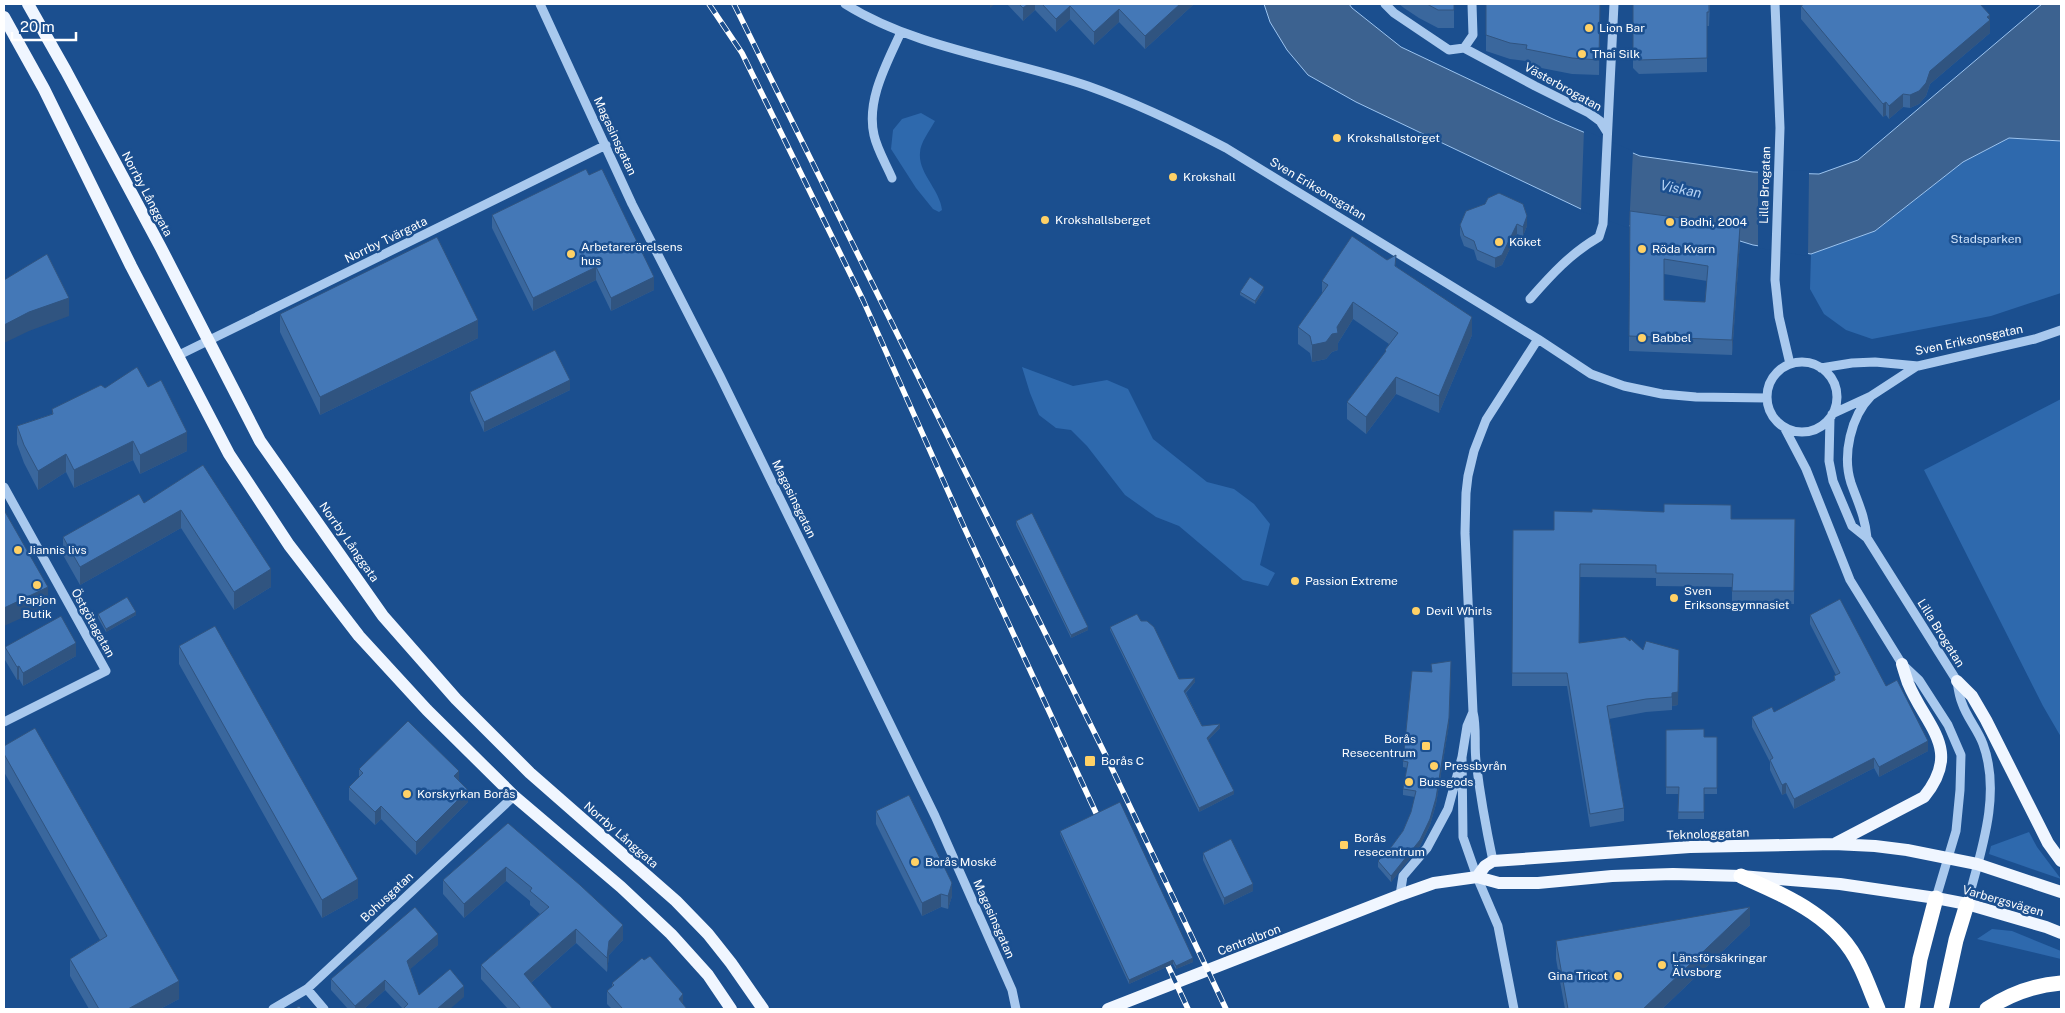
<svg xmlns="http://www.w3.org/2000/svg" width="2065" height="1013" font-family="'Public Sans',sans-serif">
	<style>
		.green { fill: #2e69ad }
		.water { fill: #3c6290; stroke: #9cc4f0 }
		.pier { fill: #1b4f8f }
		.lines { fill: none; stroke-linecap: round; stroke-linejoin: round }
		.minor { stroke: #a9c9ee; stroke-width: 9 }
		.major { stroke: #f0f6ff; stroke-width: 12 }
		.highway { stroke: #fff; stroke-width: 15 }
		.rail-casing { stroke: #fff; stroke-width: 5.5 }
		.rail { stroke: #1b4f8f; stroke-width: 4; stroke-dasharray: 11; stroke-linecap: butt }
		.wall { fill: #3a679d; fill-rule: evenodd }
		.shaded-wall { fill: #305480 }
		.building { fill: #4478b7; stroke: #305480; fill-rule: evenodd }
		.poi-dot { fill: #ffd166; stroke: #1b4f8f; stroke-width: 2 }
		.labels { text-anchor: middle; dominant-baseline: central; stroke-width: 5; stroke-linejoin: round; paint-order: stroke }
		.poi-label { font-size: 12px; fill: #fff; stroke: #1b4f8f; text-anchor: start }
		.street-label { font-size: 12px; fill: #fff; stroke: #1b4f8f }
		.park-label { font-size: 12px; fill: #cfe3fa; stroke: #1b4f8f }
		.water-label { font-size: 14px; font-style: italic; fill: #b5d3f5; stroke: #1b4f8f }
	</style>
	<rect width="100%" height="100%" fill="#1b4f8f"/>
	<path class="green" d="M921 113 935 121C930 130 920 143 920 153 918 173 940 190 942 210L939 212 933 209 916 188 891 149 893 130 902 119Z
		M2009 138 2061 141V293L1991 316 1872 339 1846 330 1824 314 1810 289 1811 254 1875 231 1963 162Z
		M1022 367 1073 386 1107 380 1128 389 1153 439 1207 482 1234 489 1254 504 1270 524 1260 565 1275 573 1268 586 1243 580 1179 526 1156 517 1125 495 1087 446 1071 430 1056 428 1039 415 1030 393Z
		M2061 399V737L2043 706 1924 470Z
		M2029 832 2037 847 2061 879 1989 854 1991 846Z
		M1992 929 2012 931 2061 951V959L1977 939Z"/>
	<path class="water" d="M1264 4H1349L1352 8 1401 47 1555 120 1640 156 1753 172 1819 174 1858 160 2042 4H2061V141L2009 138 1963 162 1875 231 1811 254 1753 245 1740 241 1630 226 1581 209 1356 102 1308 75 1287 50 1270 22Z"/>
	<path class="pier" d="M1584 130 1633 151 1629 228 1581 211Z
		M1758 170 1809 171 1808 256 1758 248Z"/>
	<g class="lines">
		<path class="minor" d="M540 4 632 204 720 376 935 816 1012 990 1016 1009
			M845 4C917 49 1009 59 1088 86 1136 103 1182 125 1226 148L1538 339 1591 374 1624 386 1662 394 1696 397 1767 398
			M1385 4 1394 13 1449 50 1464 48 1535 86 1589 113 1600 121 1607 132
			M1775 4 1780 128 1775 280 1779 317 1790 364
			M1464 48 1473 35 1472 4
			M892 178C886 164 877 149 874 135 866 100 887 63 901 32
			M1530 299C1551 275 1571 253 1599 237L1603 224 1614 4
			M177 356 606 145
			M1767 397a35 35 0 1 1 70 0a35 35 0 1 1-70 0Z
			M1821 368 1852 363 1875 362 1918 366 2035 339 2061 330
			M1832 414 1871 396 1917 366
			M1830 418 1829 461 1833 481 1852 526 1867 538 1957 681C1958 688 1959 696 1962 703 1967 718 1978 730 1983 744 2002 795 1980 854 1967 904
			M1784 427 1806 469 1850 580 1902 664 1919 680 1948 725 1961 755 1960 790 1956 831 1936 898
			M4 487 106 671 4 722
			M1867 538C1865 516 1858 503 1851 483 1842 455 1851 416 1871 396
			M1462 757 1463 837 1477 877 1498 926 1514 1009
			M1493 861C1486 828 1480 795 1476 761 1474 744 1477 729 1473 712L1465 533 1466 493 1468 476 1474 451 1486 420 1538 339
			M1400 895 1403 876 1427 848 1448 809 1462 757 1467 726 1473 712
			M307 989 324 1009
			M273 1009 307 989 514 796"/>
		<path class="major" d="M28 4 66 71 161 248 260 441 383 616 456 699 530 773 676 901 708 934 731 963 763 1009
			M4 17 44 89 131 266 229 454 289 545 359 636 427 710 514 796 621 887 671 934 708 975 731 1009
			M1957 681 1972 696 1986 720 2048 843 2061 861
			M1836 843 1924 797C1963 749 1926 727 1908 683 1906 677 1904 671 1902 664
			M1477 877 1485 866 1493 861 1690 847 1834 844 1875 846 1907 850 1977 864 2061 892
			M1108 1009 1400 895 1434 883 1477 877 1499 883H1538L1612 876 1673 874 1741 876 1840 884 1936 898 1967 904 2046 927 2061 933"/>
		<path class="highway" d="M1741 876C1788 897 1837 917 1860 966 1867 980 1872 995 1878 1009
			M1912 1009 1920 959 1936 898
			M1941 1009 1956 940 1967 904
			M1987 1009C2010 994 2034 985 2061 983"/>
		<defs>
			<path id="rail" d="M709 4 742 53 863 300 964 527 1102 826
				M734 4 1107 758 1226 1009
				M1162 953 1188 1009"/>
		</defs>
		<use href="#rail" class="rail-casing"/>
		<use href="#rail" class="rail"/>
	</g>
	<path class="wall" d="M1007 4H1194L1145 49 1119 22 1094 45 1070 19 1056 32 1035 10 1023 21Z
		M1399 4H1454V28H1438L1419 18 1404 8Z
		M1486 4H1600L1599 75 1572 74 1526 65V61L1510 59 1486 51Z
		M1633 4H1710L1709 26H1707V72L1639 74 1633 68Z
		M1801 6 1990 15V33L1930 84 1926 96 1919 104 1910 108 1903 107 1889 119 1886 115 1883 117 1801 19Z
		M1466 211 1527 226 1523 236 1517 234 1502 265 1495 268 1477 260 1474 250 1464 246 1460 235V225Z
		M1630 211 1740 241 1732 355 1629 351ZM1664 274 1707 281 1705 302 1664 300Z
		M492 215 654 290 611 311 596 280 533 311 492 228Z
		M1396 266 1472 335 1439 413 1396 394 1366 434 1347 419V402L1385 353V350L1389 344 1353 319 1338 343V350L1332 352 1326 359 1312 362 1310 353 1298 344V327L1322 294V281Z
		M1264 290 1255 304 1240 295V292Z
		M280 314 478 338 320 415 280 332Z
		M105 388 187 451 140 474 133 460 74 488 66 472 38 490 24 463 17 444V426L52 414V409Z
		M570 390 484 432 470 401V392Z
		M203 465 271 587 234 610 181 528 80 585 63 555V537L144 503Z
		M1731 519H1795L1794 604H1732V587L1656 586V578L1580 577 1579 643 1625 637 1678 705 1672 706V710L1646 712 1609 719 1624 808V821L1590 827 1567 686H1512L1513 530H1554Z
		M1016 521 1088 630 1071 638 1016 525Z
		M98 614 136 615 106 632 98 618Z
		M1810 615 1886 686 1928 751 1879 777 1874 768 1794 809 1786 793 1782 795 1770 770V762L1752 727V717L1774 712 1834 681V676L1836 675 1810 624Z
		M1141 621 1179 679 1195 682 1186 693 1202 726 1220 728 1208 740 1234 794 1199 812 1110 630V627Z
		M179 646 358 898 322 918 179 664Z
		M5 647 76 656 23 686 19 679 17 680 5 660Z
		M1449 724 1436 804 1430 825 1420 846 1391 882 1378 867V861L1389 850 1403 831 1411 812 1415 797 1403 795V789L1407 768 1403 767V761Z
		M1666 730 1704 737H1717V794H1704V819H1678L1679 794H1666Z
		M4 746 179 999 160 1009H89L70 976V959L100 940 4 772Z
		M359 769 459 780 468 802 416 855 381 819 375 825 349 800V787L359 777Z
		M876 811 952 896 948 909 941 907 922 916 876 824Z
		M508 823 623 940 609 955 607 972 576 943 531 983 553 1009H508L481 979V965L540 914 530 905V901L506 881 464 918 443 894V880Z
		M1060 831 1193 962 1176 969 1173 964 1129 984 1060 834Z
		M1203 853 1253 891 1224 905 1203 860Z
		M1750 925 1662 1009H1565L1556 959V941Z
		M438 945 410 969 419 995 464 997 403 1009 385 990 364 1009H348L331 990V979Z
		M612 983 683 1004 687 1009H612L607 1004V991L612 987Z"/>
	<path class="shaded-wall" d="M990 4H995L990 8Z
		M1028 4H1035V10L1023 21V8Z
		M1180 4H1194L1145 49V36Z
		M1070 6V19L1056 32V19Z
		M1119 9V22L1094 45V32Z
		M1990 15V33L1930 84 1926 96 1919 104 1910 108V95L1930 71Z
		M1903 94V107L1889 119V106Z
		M1886 102V115L1883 117V104Z
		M1527 216V226L1523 236V227Z
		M1517 224V234L1502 265 1495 268V258Z
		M1740 226V241L1732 355V340Z
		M596 267V280L533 311V298Z
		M654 277V290L611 311V298Z
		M1264 287V290L1255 304V301Z
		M69 298V316L29 331 4 343V325L29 312Z
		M1353 302V319L1338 343V350L1332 352 1326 359 1312 362V345L1337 327Z
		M1472 317V335L1439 413V396Z
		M478 320V338L320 415V397Z
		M1396 377V394L1366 434V417Z
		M570 380V390L484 432V422Z
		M187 432V451L140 474V455Z
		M133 441V460L74 488V470Z
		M66 454V472L38 490V471Z
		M181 510V528L80 585V567Z
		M271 569V587L234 610V592Z
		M48 587V606L4 626V608Z
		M136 612V615L106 632V629Z
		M1088 627V630L1071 638V635Z
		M76 643V656L23 686V673Z
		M1451 661 1449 724 1436 804 1430 825 1420 846 1391 882V876L1420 840Z
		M1679 663 1678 705 1672 706V693Z
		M19 666V679L17 680V667Z
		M1195 678V682L1184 694V691Z
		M1220 724V728L1207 741V738Z
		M1928 741V751L1879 777V767Z
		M1874 758V768L1794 809V799Z
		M459 771V784L454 776Z
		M1786 783V793L1782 795V785Z
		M468 790V802L416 855V842Z
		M1234 791V794L1199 812V808Z
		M381 806V819L375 825V812Z
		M506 867V881L464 918V904Z
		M358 879V898L322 918V900Z
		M952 883V896L948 909V896Z
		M1253 884V891L1224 905V898Z
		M941 894V907L922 916V903Z
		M1750 907V925L1662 1009H1643Z
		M623 925V940L609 955 607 972V958L609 941Z
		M576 929V943L524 989V974Z
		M438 934V945L407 972V961Z
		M1193 958V962L1176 969V966Z
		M1173 960V964L1129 984V980Z
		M385 980V990L364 1009H355V1006Z
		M179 981V999L160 1009H128Z
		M464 986V997L450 1009H437Z
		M683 994V1007L679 999Z"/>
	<path class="building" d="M1019 4H1028L1023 8Z
		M1042 4H1180L1145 36 1119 9 1094 32 1070 6 1056 19Z
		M1427 4H1454V10H1438Z
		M1486 4H1600L1599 60 1572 58 1526 49 1527 45 1510 43 1486 35Z
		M1633 4H1709V12H1707V58L1639 60 1633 54Z
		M1804 4H1980L1990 15 1987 17 1990 20 1930 71 1926 83 1919 91 1910 95 1903 94 1889 106 1886 102 1883 104 1801 6Z
		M586 169 589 175 602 169 654 277 611 298 596 267 533 298 492 215Z
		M1499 193 1523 204 1527 216 1523 227 1517 224 1502 255 1495 258 1477 250 1474 241 1464 236 1460 225 1466 211 1485 204 1488 198Z
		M1630 211 1740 226 1732 340 1629 336ZM1664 259 1708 266 1705 302 1664 300Z
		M1352 236 1387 260 1396 255 1395 266 1472 317 1439 396 1396 377 1366 417 1347 402 1386 351 1385 350 1398 333 1353 302 1337 327 1338 333 1332 334 1326 342 1312 345 1310 336 1298 327 1328 285 1322 281Z
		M437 237 478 320 320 397 280 314Z
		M47 254 69 298 29 312 4 325V280Z
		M1250 277 1264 287 1255 301 1240 292Z
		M555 350 570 380 484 422 470 392Z
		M137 367 148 387 161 380 187 432 140 455 133 441 74 470 66 454 38 471 24 445 17 426 53 414 52 409 101 385 105 388Z
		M203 465 271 569 234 592 181 510 80 567 63 537 139 494 144 503Z
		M1664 504 1731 505V519H1795L1794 591H1732L1733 574 1656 573V565L1580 564 1579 643 1625 637 1630 641 1631 639 1643 650 1646 641 1679 650 1678 692 1672 693V697L1646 699 1607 706 1624 808 1590 814 1567 673H1512L1513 530H1554V511L1592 512V509L1664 512Z
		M4 510 48 587 4 608Z
		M1032 513 1088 627 1071 635 1016 521Z
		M127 597 136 612 106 629 98 614Z
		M1840 599 1886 686 1897 680 1928 741 1879 767 1874 758 1794 799 1786 783 1782 785 1770 760 1773 758 1752 717 1772 707 1774 712 1835 680 1834 676 1840 673 1810 615Z
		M1137 614 1141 621H1147L1154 627 1179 679 1195 678 1184 691 1202 726 1220 724 1207 738 1234 791 1199 808 1110 627Z
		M61 616 76 643 23 673 19 666 17 667 5 647Z
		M215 626 358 879 322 900 179 646Z
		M1451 661 1449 718 1436 798 1430 819 1420 840 1391 876 1378 861 1389 850 1403 831 1411 812 1416 791 1403 789 1408 762 1403 761 1412 671 1432 672 1431 664Z
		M408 721 459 771 454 776 468 790 416 842 381 806 375 812 349 787 363 773 359 769Z
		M35 728 179 981 128 1009H99L70 959 107 936 4 754V746Z
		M1704 729V737H1717V788H1704V812H1678L1679 787H1666V730Z
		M909 795 952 883 948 896 941 894 922 903 876 811Z
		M1120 802 1193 958 1176 966 1173 960 1129 980 1060 831Z
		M508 823 580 885 623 925 609 941 607 958 576 929 524 974 553 1009H521L481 965 549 907 530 891 532 888 506 867 464 904 443 880Z
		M1231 839 1253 884 1224 898 1203 853Z
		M415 907 438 934 407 961 419 995 450 969 464 986 437 1009H403L408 1004 385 980 355 1006 331 979Z
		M1750 907 1643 1009H1568L1556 941Z
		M650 956 683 994 679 999 687 1009H621L622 1008 607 991 614 985 612 983 642 958 644 960Z
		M299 1006 302 1009H294Z"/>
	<g class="poi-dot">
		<circle cx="1589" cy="28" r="5"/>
		<circle cx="1582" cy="54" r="5"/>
		<circle cx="1337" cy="138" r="5"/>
		<circle cx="1173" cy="177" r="5"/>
		<circle cx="1045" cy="220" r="5"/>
		<circle cx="1670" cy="222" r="5"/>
		<circle cx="1499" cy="242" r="5"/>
		<circle cx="1642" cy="249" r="5"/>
		<circle cx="571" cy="254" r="5"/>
		<circle cx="1642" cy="338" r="5"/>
		<circle cx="18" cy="550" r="5"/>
		<circle cx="1295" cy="581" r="5"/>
		<circle cx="37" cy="585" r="5"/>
		<circle cx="1674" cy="598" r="5"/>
		<circle cx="1416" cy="611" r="5"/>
		<rect x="1421" y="741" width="10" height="10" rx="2.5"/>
		<rect x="1084" y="755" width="12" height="12" rx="2.5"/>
		<circle cx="1434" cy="766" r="5"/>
		<circle cx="1409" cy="782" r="5"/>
		<circle cx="407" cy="794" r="5"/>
		<rect x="1339" y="840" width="10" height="10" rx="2.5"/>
		<circle cx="915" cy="862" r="5"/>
		<circle cx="1662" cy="965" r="5"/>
		<circle cx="1618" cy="976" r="5"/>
	</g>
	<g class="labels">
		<g class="poi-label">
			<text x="1599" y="28">Lion Bar</text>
			<text x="1592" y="54">Thai Silk</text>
			<text x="1347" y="138">Krokshallstorget</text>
			<text x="1183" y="177">Krokshall</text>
			<text x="1055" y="220">Krokshallsberget</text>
			<text x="1680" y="222">Bodhi, 2004</text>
			<text x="1509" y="242">Köket</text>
			<text x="581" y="247">Arbetarerörelsens<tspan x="581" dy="14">hus</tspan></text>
			<text x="1652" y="249">Röda Kvarn</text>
			<text x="1652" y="338">Babbel</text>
			<text x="28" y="550">Jiannis livs</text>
			<text x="1305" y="581">Passion Extreme</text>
			<text x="1684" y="591">Sven<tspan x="1684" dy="14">Eriksonsgymnasiet</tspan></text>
			<text x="37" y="600" text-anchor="middle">Papjon<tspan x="37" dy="14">Butik</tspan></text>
			<text x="1426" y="611">Devil Whirls</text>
			<text x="1416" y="739" text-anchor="end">Borås<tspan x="1416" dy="14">Resecentrum</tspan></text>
			<text x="1101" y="761">Borås C</text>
			<text x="1444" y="766">Pressbyrån</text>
			<text x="1419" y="782">Bussgods</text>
			<text x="417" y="794">Korskyrkan Borås</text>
			<text x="1354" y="838">Borås<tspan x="1354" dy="14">resecentrum</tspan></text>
			<text x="925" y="862">Borås Moské</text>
			<text x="1672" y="958">Länsförsäkringar<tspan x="1672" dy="14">Älvsborg</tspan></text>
			<text x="1608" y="976" text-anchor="end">Gina Tricot</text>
		</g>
		<g class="street-label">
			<text transform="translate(1563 87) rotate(29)">Västerbrogatan</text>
			<text transform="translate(615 136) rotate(65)">Magasinsgatan</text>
			<text transform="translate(1765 185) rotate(-88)">Lilla Brogatan</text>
			<text transform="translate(1318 189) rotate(31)">Sven Eriksonsgatan</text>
			<text transform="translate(147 194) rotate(62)">Norrby Långgata</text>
			<text transform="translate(386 240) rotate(-26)">Norrby Tvärgata</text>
			<text transform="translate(1969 340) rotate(-12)">Sven Eriksonsgatan</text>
			<text transform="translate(794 499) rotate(64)">Magasinsgatan</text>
			<text transform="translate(349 542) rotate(55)">Norrby Långgata</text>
			<text transform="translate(93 623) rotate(61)">Östgötagatan</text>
			<text transform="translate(1941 633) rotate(58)">Lilla Brogatan</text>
			<text transform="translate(1708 834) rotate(-2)">Teknologgatan</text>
			<text transform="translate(621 835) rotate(41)">Norrby Långgata</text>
			<text transform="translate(387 897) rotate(-43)">Bohusgatan</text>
			<text transform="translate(2003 901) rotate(16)">Varbergsvägen</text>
			<text transform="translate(994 919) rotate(66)">Magasinsgatan</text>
			<text transform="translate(1249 940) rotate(-21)">Centralbron</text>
		</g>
		<g class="park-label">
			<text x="1986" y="239">Stadsparken</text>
		</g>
		<g class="water-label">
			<text transform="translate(1681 189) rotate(12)">Viskan</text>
		</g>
	</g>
	<rect width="2065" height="1013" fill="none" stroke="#ffffff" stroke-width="10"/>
	<path d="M12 32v8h64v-8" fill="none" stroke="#ffffff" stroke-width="2.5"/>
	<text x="20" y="32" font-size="15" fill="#ffffff" stroke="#1b4f8f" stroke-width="4" paint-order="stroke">20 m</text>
</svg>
